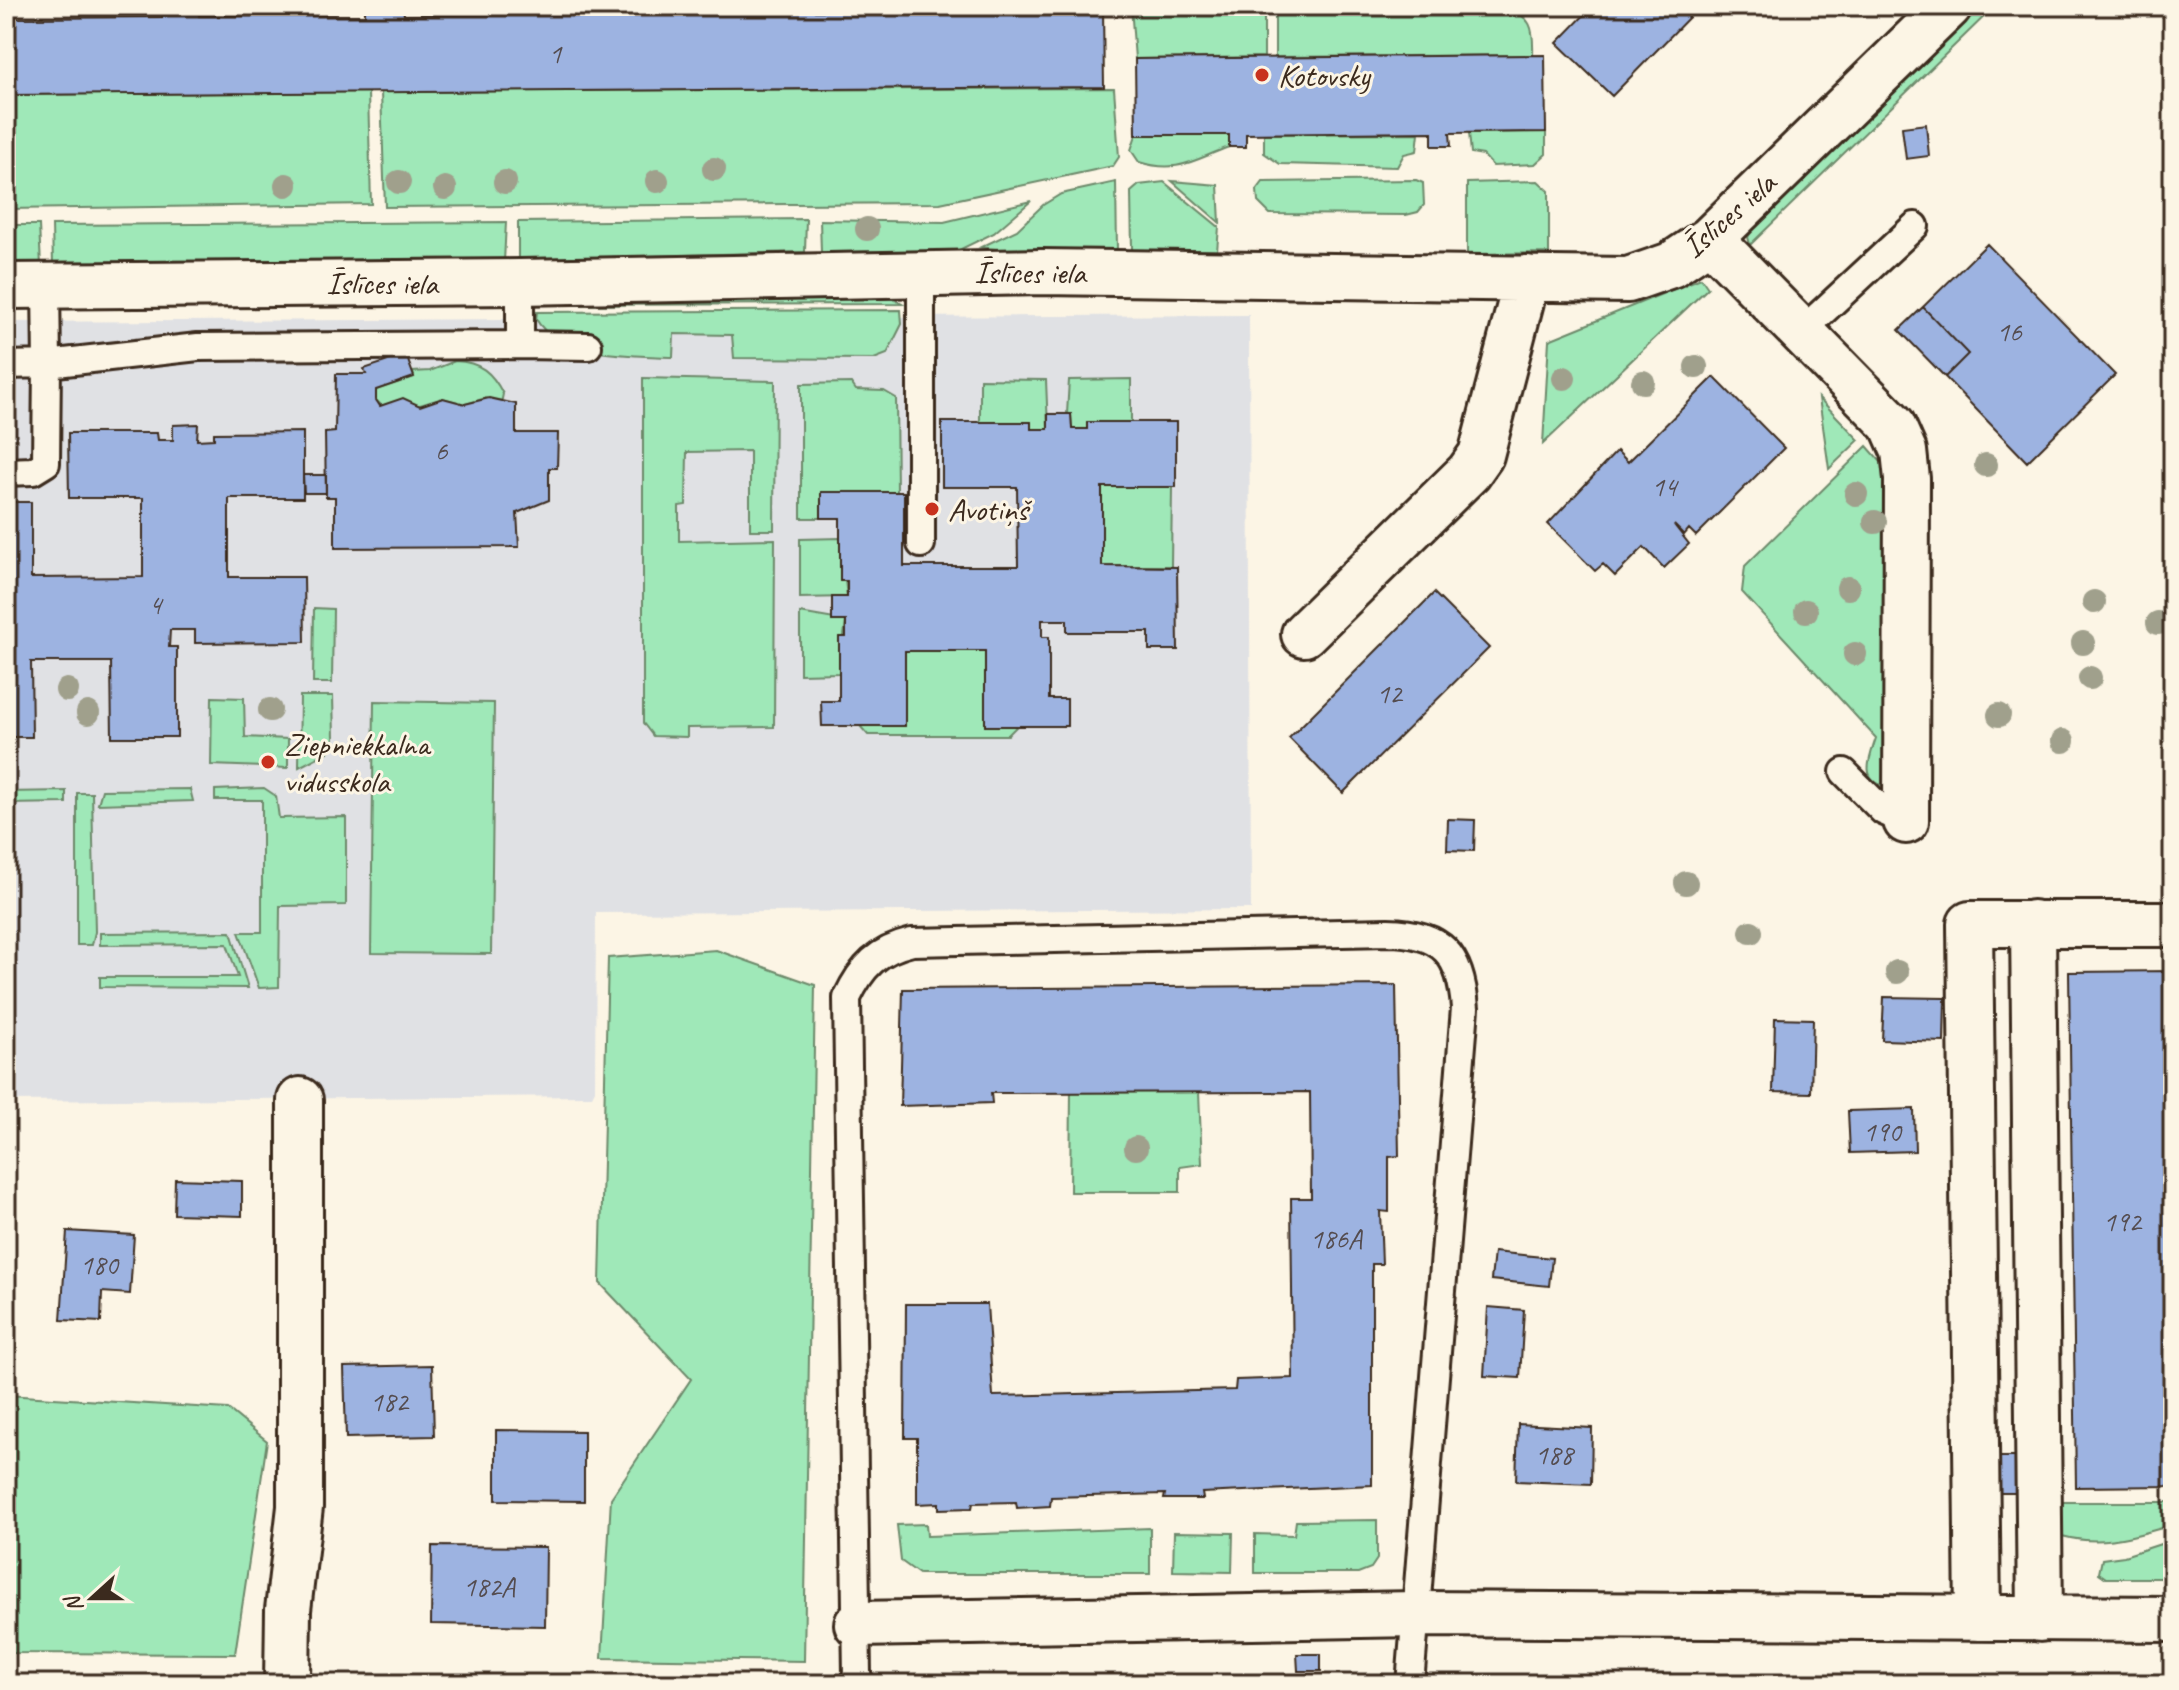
<svg xmlns="http://www.w3.org/2000/svg" width="2179" height="1690" font-family="Caveat,sans-serif">
	<style>
		.built { fill: #e0e1e4 }
		.green { fill: #9fe8b8; stroke: #6d896b; stroke-width: 2 }
		.building { fill: #9db3e1; stroke: #3b2a1e; stroke-width: 2 }
		.lines { fill: none; stroke-linecap: round; stroke-linejoin: round }
		.service-casing { stroke: #3b2a1e; stroke-width: 32 }
		.minor-casing { stroke: #3b2a1e; stroke-width: 50 }
		.service { stroke: #fcf5e5; stroke-width: 26 }
		.minor { stroke: #fcf5e5; stroke-width: 44 }
		.tree { fill: #a0a08c }
		.poi-dot { fill: #c8321e; stroke: #fcf5e5; stroke-width: 3 }
		.labels { text-anchor: middle; dominant-baseline: central; stroke-width: 6; stroke-linejoin: round; paint-order: stroke }
		.number-label { font-size: 28px; fill: #544c4f }
		.poi-label { font-size: 32px; fill: #3b2a1e; stroke: #fcf5e5; text-anchor: start }
		.street-label { font-size: 32px; fill: #3b2a1e; stroke: #fcf5e5 }
	</style>
	<rect width="100%" height="100%" fill="#fcf5e5"/>
	<filter id="ink" filterUnits="userSpaceOnUse"><feTurbulence type="fractalNoise" baseFrequency=".0125" numOctaves="2"/><feDisplacementMap in="SourceGraphic" scale="16" xChannelSelector="R" yChannelSelector="G"/><feConvolveMatrix kernelMatrix="1 2 1 2 8 2 1 2 1" color-interpolation-filters="sRGB"/></filter>
	<g filter="url(#ink)">
		<path class="built" d="M1249 315 1251 909 596 913 595 1090 592 1096 6 1101V322Z"/>
		<path class="green" d="M1131 6H1264V57L1135 59Z
			M1275 6H1504C1532 17 1534 27 1533 55L1275 57Z
			M1977 6H1995L1750 245 1748 237 1760 219Z
			M1114 88 1119 157 1113 166 940 203 385 207 381 92Z
			M368 92 371 204 6 209V95Z
			M1546 132V154L1535 164 1493 166 1483 155 1471 153 1469 133Z
			M1419 133 1417 151 1404 154 1397 167 1280 164 1264 153V134Z
			M1136 135H1229V147C1193 160 1178 174 1139 162L1131 150Z
			M1416 180 1423 183 1424 205 1418 212 1406 215 1270 214 1258 202 1257 190 1263 182Z
			M1172 181 1218 185 1220 223Z
			M1538 181 1549 191V253L1467 254V183Z
			M1116 182 1117 250 1011 251 981 247 1017 230 1043 205 1061 194Z
			M1164 182 1219 227 1217 251 1132 250 1131 192 1139 185Z
			M1031 201 994 233 957 251 821 252 820 220 944 222Z
			M806 219 805 252 518 259V222Z
			M506 222 504 262 53 265 52 225Z
			M6 225H39L41 266H6Z
			M1701 278 1708 288 1543 444 1549 340Z
			M551 294H885L902 304 541 305Z
			M901 310 902 324 887 354 874 359 734 358 732 335 674 334 673 357C633 355 558 358 536 319L537 312Z
			M455 361C480 362 492 372 503 394L501 404 486 398 465 404 443 398 417 406 403 399 383 407 376 400V390L414 377 413 372 430 371Z
			M643 378 775 381 774 530H750V451L687 452 686 505 679 506V541L775 539 774 727 687 728V737L653 736 643 723Z
			M980 379 1046 380 1048 429H1031L1030 422H980Z
			M1131 379V422H1087V429H1072L1071 414H1067L1069 380Z
			M851 383 856 390 884 391 896 398 897 492H821V518H801V384Z
			M1819 398 1859 440 1829 469Z
			M1867 446 1889 471 1885 786C1859 780 1870 757 1876 738L1742 592 1745 566Z
			M1102 487H1172L1171 566H1102Z
			M840 538 847 597 800 598V539Z
			M314 608 333 609 332 683H313Z
			M800 613 846 621 839 673 800 674Z
			M905 651H985V725L1017 726 1008 735H868L860 726H905Z
			M300 696H333L334 738 328 752 299 767Z
			M212 697 244 698 245 737 288 739V768L211 765Z
			M374 701 494 703 491 954 371 953Z
			M264 788 276 796 279 818 346 817V905L280 906 279 987 259 988 239 932H262V800H215V790Z
			M190 789 193 801 98 804 102 790Z
			M66 791V803L6 804V792Z
			M77 793H92L95 932 92 945H77Z
			M231 932 248 988 100 987V977H238L227 944 100 945V933Z
			M716 950 815 985 804 1661 602 1658 611 1498 691 1379 600 1283 608 958Z
			M1071 1091 1199 1092 1202 1164 1180 1167V1192H1070Z
			M6 1395 228 1409 267 1441 235 1654 6 1653Z
			M2061 1502H2173V1525C2133 1536 2103 1547 2062 1536Z
			M1377 1520V1559L1371 1568 1358 1573H1255V1534L1294 1535 1296 1521Z
			M926 1524 927 1536 1150 1528V1574H919L901 1561 897 1525Z
			M1174 1532 1233 1533 1232 1572 1173 1571Z
			M2173 1540V1578H2106L2099 1573 2102 1559 2124 1556Z"/>
		<path class="building" d="M161 6H199V16L365 15V6H403L404 15 573 14V6H611V13L777 12V6H815V11H981V6H1019V10L1103 9 1104 87 6 95V18L162 17Z
			M1593 6H1700L1612 96 1557 43Z
			M1545 55 1546 132 1450 133 1451 146H1432V132L1246 134V147H1229V135H1136L1135 59Z
			M1926 124 1929 156 1906 159 1902 127Z
			M1987 244 2115 375 2027 462 1945 377 1968 354 1923 307Z
			M1923 307 1968 354 1945 377 1899 330Z
			M406 355 414 377 376 390V400L380 406 403 398 420 406 443 398 465 404 489 398 516 404V433H558L557 468H549V500L517 513 519 547 335 548V497H326L325 433 335 432 336 374H366L364 369Z
			M1714 377 1784 448 1696 536 1689 529 1684 535 1674 525 1689 544 1664 568 1644 547 1615 576 1603 564 1595 571 1548 524 1617 451 1628 462Z
			M1048 414H1071L1072 429H1087V422H1176V487H1102V566L1177 567 1178 650H1149V632H1067V620H1042V637H1049V699H1067V726H985V651H905V726H822L821 701H839V637H846V621H832V597H847V581H840V518H821V492H904V566H1018L1017 487H942V422H1031V429H1048Z
			M198 424 197 440 214 439V433L303 432V498H229V577H304L305 642 195 643V630H170L169 647H177V737H112L111 662H31L32 737H6V502H31V578L143 577V498H69L68 433H157L158 440H173V425Z
			M303 475H326V493H304Z
			M1434 593 1489 648 1343 793 1289 738Z
			M1448 819 1475 820 1474 851 1447 850Z
			M2173 971V1486L2076 1487 2069 972Z
			M1396 985 1399 1156 1389 1157V1212L1380 1211 1382 1264H1372V1485L1202 1493 1203 1499H1164L1165 1494 1051 1497 1050 1506 1017 1508 1016 1502 973 1503 972 1508 939 1509V1503L917 1504V1438H905L906 1304H987L993 1396 1235 1390 1236 1380 1293 1378 1291 1198H1311L1310 1092 991 1093 992 1103 900 1106 903 989Z
			M1884 997 1945 998 1944 1042 1882 1040Z
			M1775 1018 1813 1019 1811 1093 1773 1092Z
			M1914 1109 1915 1151 1850 1153 1848 1111Z
			M175 1179 242 1181V1216L174 1214Z
			M67 1231 134 1235 130 1294 102 1292 101 1322 61 1320Z
			M1494 1252 1552 1258 1549 1286 1491 1280Z
			M1488 1307 1524 1310 1520 1378 1484 1376Z
			M432 1365 434 1436 346 1438 344 1367Z
			M1518 1424 1592 1428 1591 1484 1516 1481Z
			M496 1430 584 1431V1501L496 1500Z
			M1999 1457H2020L2019 1493H1999Z
			M432 1546 546 1547 545 1626 431 1624Z
			M1297 1654H1321V1671H1298Z"/>
		<g class="lines">
			<defs>
				<path id="service" d="M520 282V345L588 346
					M1801 332 1915 226
					M6 365 47 364 46 286
					M6 472 33 471 46 463 47 364 198 347 520 345
					M921 544V272
					M1844 772 1883 811 1906 821
					M861 1684 857 1675 847 998C862 966 878 950 912 942L1388 932C1443 933 1461 955 1465 1008L1410 1684"/>
				<path id="minor" d="M1710 239 1892 424 1904 451 1907 479 1906 821
					M6 286 520 282 1042 272 1628 280 1671 265 1710 239 1949 6
					M1304 634 1469 472 1481 455 1527 278
					M2033 923 2040 1619
					M1978 1618 1970 924H2173
					M857 1624 1417 1614 2173 1619
					M287 1684 288 1610 300 1507V1100"/>
			</defs>
			<use href="#service" class="service-casing"/>
			<use href="#minor" class="minor-casing"/>
			<use href="#service" class="service"/>
			<use href="#minor" class="minor"/>
		</g>
		<g class="tree">
			<circle cx="714" cy="169" r="12"/>
			<circle cx="657" cy="181" r="12"/>
			<circle cx="399" cy="182" r="12"/>
			<circle cx="505" cy="182" r="12"/>
			<circle cx="286" cy="185" r="12"/>
			<circle cx="445" cy="188" r="12"/>
			<circle cx="867" cy="229" r="12"/>
			<circle cx="1696" cy="367" r="12"/>
			<circle cx="1564" cy="378" r="12"/>
			<circle cx="1643" cy="382" r="12"/>
			<circle cx="1986" cy="465" r="12"/>
			<circle cx="1856" cy="494" r="12"/>
			<circle cx="1875" cy="522" r="12"/>
			<circle cx="1848" cy="588" r="12"/>
			<circle cx="2094" cy="602" r="12"/>
			<circle cx="1806" cy="611" r="12"/>
			<circle cx="2158" cy="623" r="12"/>
			<circle cx="2083" cy="643" r="12"/>
			<circle cx="1855" cy="654" r="12"/>
			<circle cx="2090" cy="678" r="12"/>
			<circle cx="67" cy="690" r="12"/>
			<circle cx="270" cy="710" r="12"/>
			<circle cx="88" cy="713" r="12"/>
			<circle cx="1999" cy="715" r="12"/>
			<circle cx="2063" cy="741" r="12"/>
			<circle cx="1686" cy="883" r="12"/>
			<circle cx="1751" cy="932" r="12"/>
			<circle cx="1897" cy="972" r="12"/>
			<circle cx="1136" cy="1148" r="12"/>
		</g>
	</g>
	<g class="poi-dot">
		<circle cx="1262" cy="75" r="8"/>
		<circle cx="932" cy="509" r="8"/>
		<circle cx="268" cy="762" r="8"/>
	</g>
	<g class="labels">
		<g class="number-label">
			<text x="555" y="53">1</text>
			<text x="2009" y="331">16</text>
			<text x="441" y="450">6</text>
			<text x="1664" y="486">14</text>
			<text x="155" y="604">4</text>
			<text x="1389" y="693">12</text>
			<text x="1882" y="1131">190</text>
			<text x="2122" y="1221">192</text>
			<text x="1336" y="1238">186A</text>
			<text x="99" y="1264">180</text>
			<text x="389" y="1401">182</text>
			<text x="1554" y="1454">188</text>
			<text x="489" y="1586">182A</text>
		</g>
		<g class="poi-label">
			<text x="1278" y="75">Kotovsky</text>
			<text x="948" y="509">Avotiņš</text>
			<text x="284" y="744">Ziepniekkalna<tspan x="284" dy="37">vidusskola</tspan></text>
		</g>
		<g class="street-label">
			<text transform="translate(1729 215) rotate(-41)">Īslīces iela</text>
			<text x="1030" y="272">Īslīces iela</text>
			<text x="382" y="283">Īslīces iela</text>
		</g>
	</g>
	<rect width="2179" height="1690" fill="none" stroke="#fcf5e5" stroke-width="32"/>
	<rect x="16" y="16" width="2147" height="1658" fill="none" stroke="#3b2a1e" stroke-width="3" filter="url(#ink)"/>
	<g transform="translate(92 1598) rotate(249)" stroke="#fcf5e5" stroke-width="6" paint-order="stroke">
	<path d="M0-6L14 30L0 20L-14 30Z" fill="#3b2a1e"/>
	<text y="-12" font-size="22" font-weight="bold" text-anchor="middle" fill="#3b2a1e">N</text>
	</g>
</svg>
